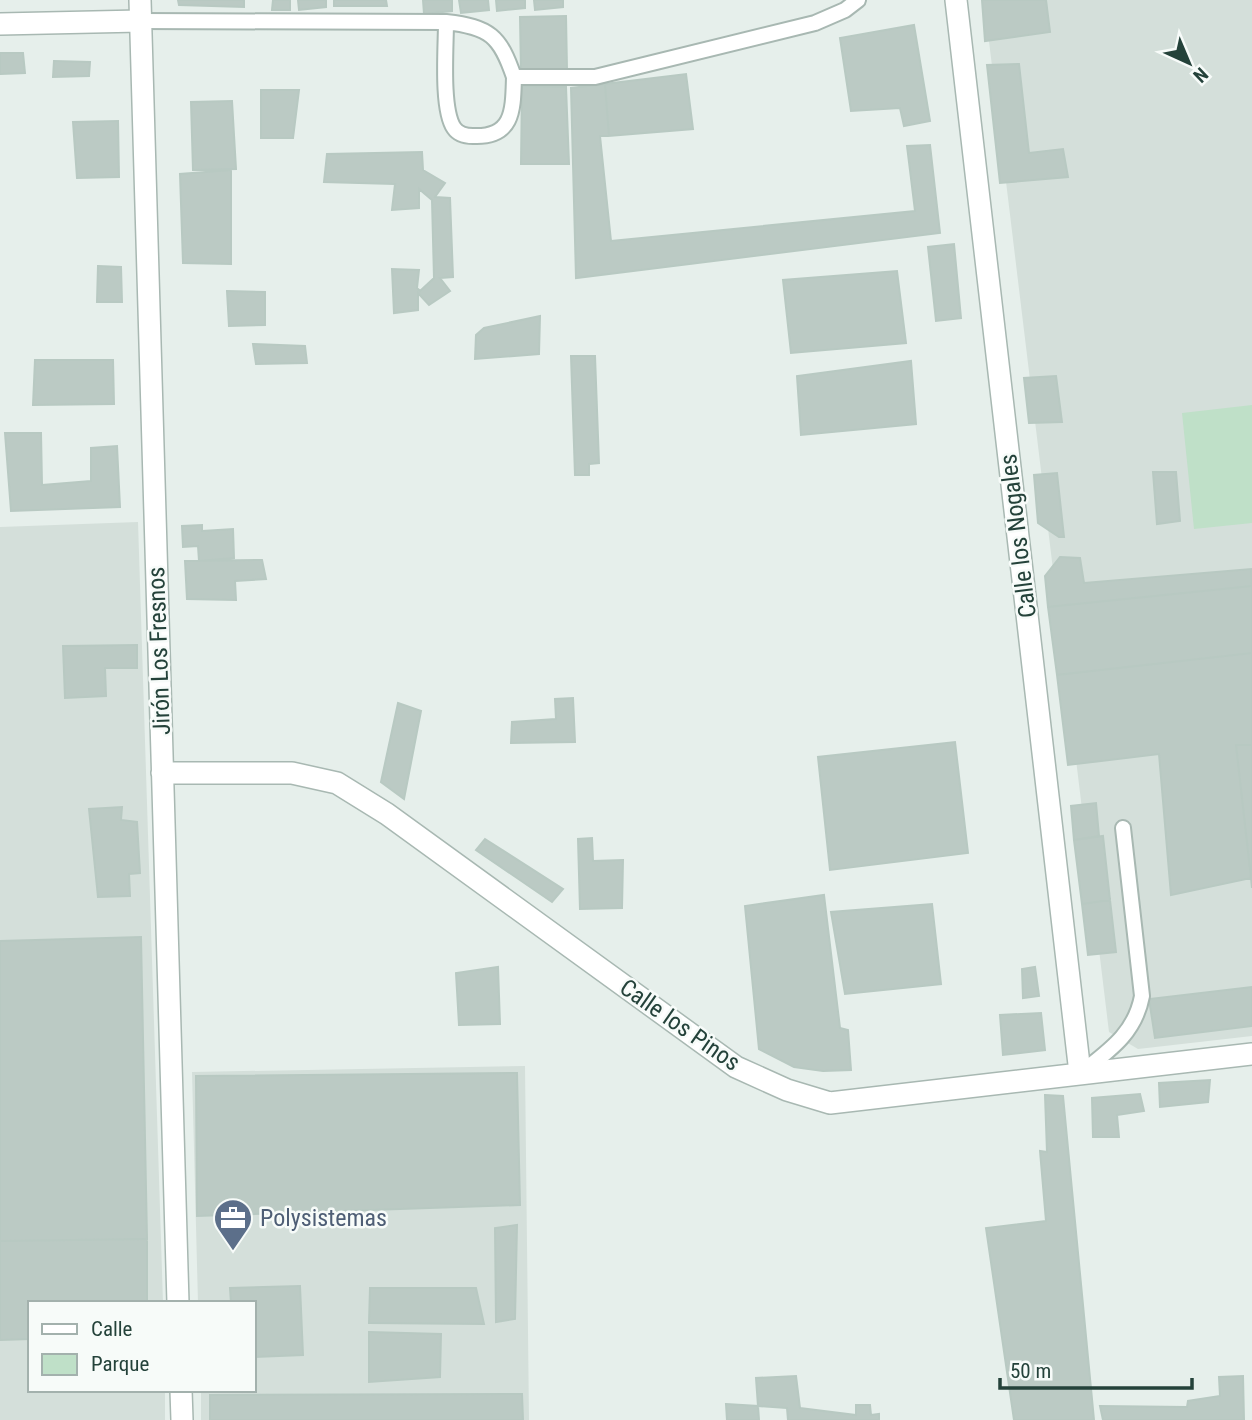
<svg xmlns="http://www.w3.org/2000/svg" width="1252" height="1420" font-family="'Roboto Condensed',sans-serif">
	<style>
		.built { fill: #d4dfda }
		.green { fill: #bfe0c8 }
		.building { fill: #bbcac4; stroke: #b8c9c2; stroke-width: 2 }
		.lines { fill: none; stroke-linecap: round; stroke-linejoin: round }
		.lane-casing { stroke: #a8b8b2; stroke-width: 18 }
		.street-casing { stroke: #a8b8b2; stroke-width: 24 }
		.lane { stroke: #fff; stroke-width: 14 }
		.street { stroke: #fff; stroke-width: 21 }
		.labels { text-anchor: middle; dominant-baseline: central; stroke-width: 5; stroke-linejoin: round; paint-order: stroke }
		.street-label { font-size: 24px; fill: #24423a; stroke: #f7fbf9 }
		.service-label { font-size: 24px; fill: #4e5e75; stroke: #f7fbf9; text-anchor: start }
	</style>
	<rect width="100%" height="100%" fill="#e6efeb"/>
	<path class="built" d="M984 0H1252V1036L1138 1049 1109 1032Z
		M138 522 163 1303H30V1390H165V1420H0V527Z
		M525 1066 529 1420H201V1390H254V1303H198L192 1072Z"/>
	<path class="green" d="M1252 405V523L1194 529 1182 413Z"/>
	<path class="building" d="M178 0H244V7L179 5Z
		M273 0H290V10H272Z
		M298 0H326V7L299 10Z
		M334 0H386L387 6H334Z
		M423 0H452V11L424 14Z
		M459 0H488L489 10 461 13Z
		M496 0H525V8L497 11Z
		M534 0H563V7L535 10Z
		M982 0H1046L1050 32 985 41Z
		M566 16 567 70 521 72 520 17Z
		M914 25 930 121 904 126 900 108 851 111 840 38Z
		M0 53H23L25 73 0 74Z
		M54 61 90 62 89 76 53 77Z
		M1019 64 1029 153 1063 149 1068 177 1000 183 987 65Z
		M686 74 693 129 609 136 605 84Z
		M605 84 609 136H600L611 241 915 211 907 146 930 145 940 233 576 278 571 88Z
		M522 86 566 87 569 164H521Z
		M261 90H299L293 138H261Z
		M232 101 236 169 193 170 191 102Z
		M118 121 119 177 77 178 73 122Z
		M422 152 423 170 445 183 435 197 450 198 453 277 440 278 450 291 429 305 418 293V310L394 313 392 269 419 270 417 288 420 291 434 278 432 200 419 189V208L392 210 395 184 324 182 327 154Z
		M231 170V264L183 263 180 174Z
		M954 244 961 318 936 321 928 247Z
		M98 266 121 267 122 302H97Z
		M897 271 906 343 791 353 783 280Z
		M227 291 265 292V325L229 326Z
		M540 316 539 354 475 359 476 335 484 328Z
		M253 344 305 346 307 363 256 364Z
		M571 356H595L599 463 589 464V475H575Z
		M35 360H113L114 404 33 405Z
		M911 361 916 424 801 435 797 376Z
		M1056 376 1062 422 1029 423 1024 378Z
		M5 433H41L42 485 91 481V448L117 446 120 507 11 511Z
		M1153 472H1176L1180 521 1157 524Z
		M1057 473 1064 537H1059L1038 523 1034 475Z
		M202 525V531L233 529 234 558 199 561 198 546 183 547 182 526Z
		M1060 557 1080 558 1084 583 1251 569 1252 586 1048 607 1045 576Z
		M262 560 266 579 235 581 236 600 187 599 185 561Z
		M1252 586V653L1057 675 1048 607Z
		M137 645V668H105L106 696 65 698 63 646Z
		M1252 653V745H1236L1251 878 1171 895 1159 754 1068 765 1057 675Z
		M573 698 575 742 511 743 512 722 556 719 555 699Z
		M398 703 421 711 404 799 381 782Z
		M955 742 968 853 830 870 818 757Z
		M1236 745H1252V888L1251 878Z
		M1096 803 1099 836 1074 840 1071 806Z
		M122 807 121 820 137 822 140 873 129 874 130 896 98 897 89 809Z
		M1103 836 1110 900 1082 904 1074 840Z
		M592 838 593 861 623 860 622 908 580 909 578 839Z
		M485 839 563 889 552 902 476 850Z
		M824 895 840 1028 848 1030 851 1070 823 1071 794 1067 759 1049 745 906Z
		M1110 900 1116 952 1088 955 1082 904Z
		M932 904 941 984 845 994 831 912Z
		M141 937 147 1239 0 1241V941Z
		M498 967 500 1024 459 1025 456 973Z
		M1035 967 1039 996 1023 998 1022 969Z
		M1252 987V1026L1155 1038 1149 999Z
		M1041 1013 1045 1050 1003 1055 1000 1015Z
		M517 1073 520 1205 197 1216 196 1076Z
		M1210 1080 1208 1102 1160 1107 1159 1083Z
		M1140 1094 1144 1111 1117 1115 1119 1137H1093L1092 1098Z
		M1045 1095 1063 1096 1094 1420H1014L986 1228 1046 1221 1040 1151 1047 1152Z
		M517 1225 515 1319 496 1322 495 1228Z
		M147 1239V1303H30V1339L0 1340V1241Z
		M300 1286 303 1355 254 1357V1303H231L230 1288Z
		M370 1288H476L484 1324 369 1323Z
		M369 1332 441 1334 440 1377 369 1382Z
		M796 1376 800 1408 856 1415V1405H870L871 1415 879 1414V1420H788L787 1408 758 1406 756 1378Z
		M1243 1376 1244 1420H1103L1100 1406 1187 1407 1188 1401 1220 1396 1219 1377Z
		M522 1394 523 1420H210V1395Z
		M726 1404 758 1406 759 1420H727Z"/>
	<g class="lines">
		<defs>
			<path id="lane" d="M140 21 446 22C446 47 441 109 454 128 458 134 466 136 473 136 514 138 513 109 514 77H595L815 23 845 10 858 0
				M446 22C490 27 500 36 514 77
				M1082 1072C1110 1050 1135 1033 1142 996L1123 828"/>
			<path id="street" d="M140 0 178 1303
				M956 0 1080 1073
				M0 24 140 21
				M162 773H292L337 783 387 814 736 1067 787 1090 830 1103 1252 1054
				M181 1390 182 1420"/>
		</defs>
		<use href="#lane" class="lane-casing"/>
		<use href="#street" class="street-casing"/>
		<use href="#lane" class="lane"/>
		<use href="#street" class="street"/>
	</g>
	<defs>
		<symbol id="office-pin" viewBox="-11 -11 22 30"><path d="M0 17L-7.5 6A9.5 9.5 0 1 1 7.5 6Z" fill="#5c6f8a" stroke="#f7fbf9"/><path d="M-6-3h4V-5.5h4V-3h4V5H-6ZM-1-4.5V-3h2v-1.5ZM-6 0V1H6V0Z" fill="#fff"/></symbol>
	</defs>
	<g fill-rule="evenodd">
		<use href="#office-pin" x="211" y="1196" width="44" height="60"/>
	</g>
	<g class="labels">
		<g class="street-label">
			<text transform="translate(1018 536) rotate(-97)">Calle los Nogales</text>
			<text transform="translate(159 651) rotate(-92)">Jirón Los Fresnos</text>
			<text transform="translate(680 1025) rotate(35)">Calle los Pinos</text>
		</g>
		<g class="service-label">
			<text x="260" y="1218">Polysistemas</text>
		</g>
	</g>
	<rect x="28" y="1301" width="228" height="91" fill="#f7fbf9" stroke="#a3b1ad" stroke-width="2"/>
	<rect x="42" y="1324" width="35" height="10" fill="#ffffff" stroke="#a3b1ad" stroke-width="2"/>
	<text x="91" y="1336" font-size="21" fill="#24423a">Calle</text>
	<rect x="42" y="1354" width="35" height="21" fill="#bfe0c8" stroke="#a3b1ad" stroke-width="2"/>
	<text x="91" y="1371" font-size="21" fill="#24423a">Parque</text>
	<g transform="translate(1189 63) rotate(136)" stroke="#f7fbf9" stroke-width="5" paint-order="stroke">
	<path d="M0-5L12 26L0 18L-12 26Z" fill="#24423a"/>
	<text y="-10" font-size="19" font-weight="bold" text-anchor="middle" fill="#24423a">N</text>
	</g>
	<path d="M1000 1378v10h192v-10" fill="none" stroke="#24423a" stroke-width="3.5"/>
	<text x="1010" y="1378" font-size="21" fill="#24423a" stroke="#f7fbf9" stroke-width="5" paint-order="stroke">50 m</text>
</svg>
